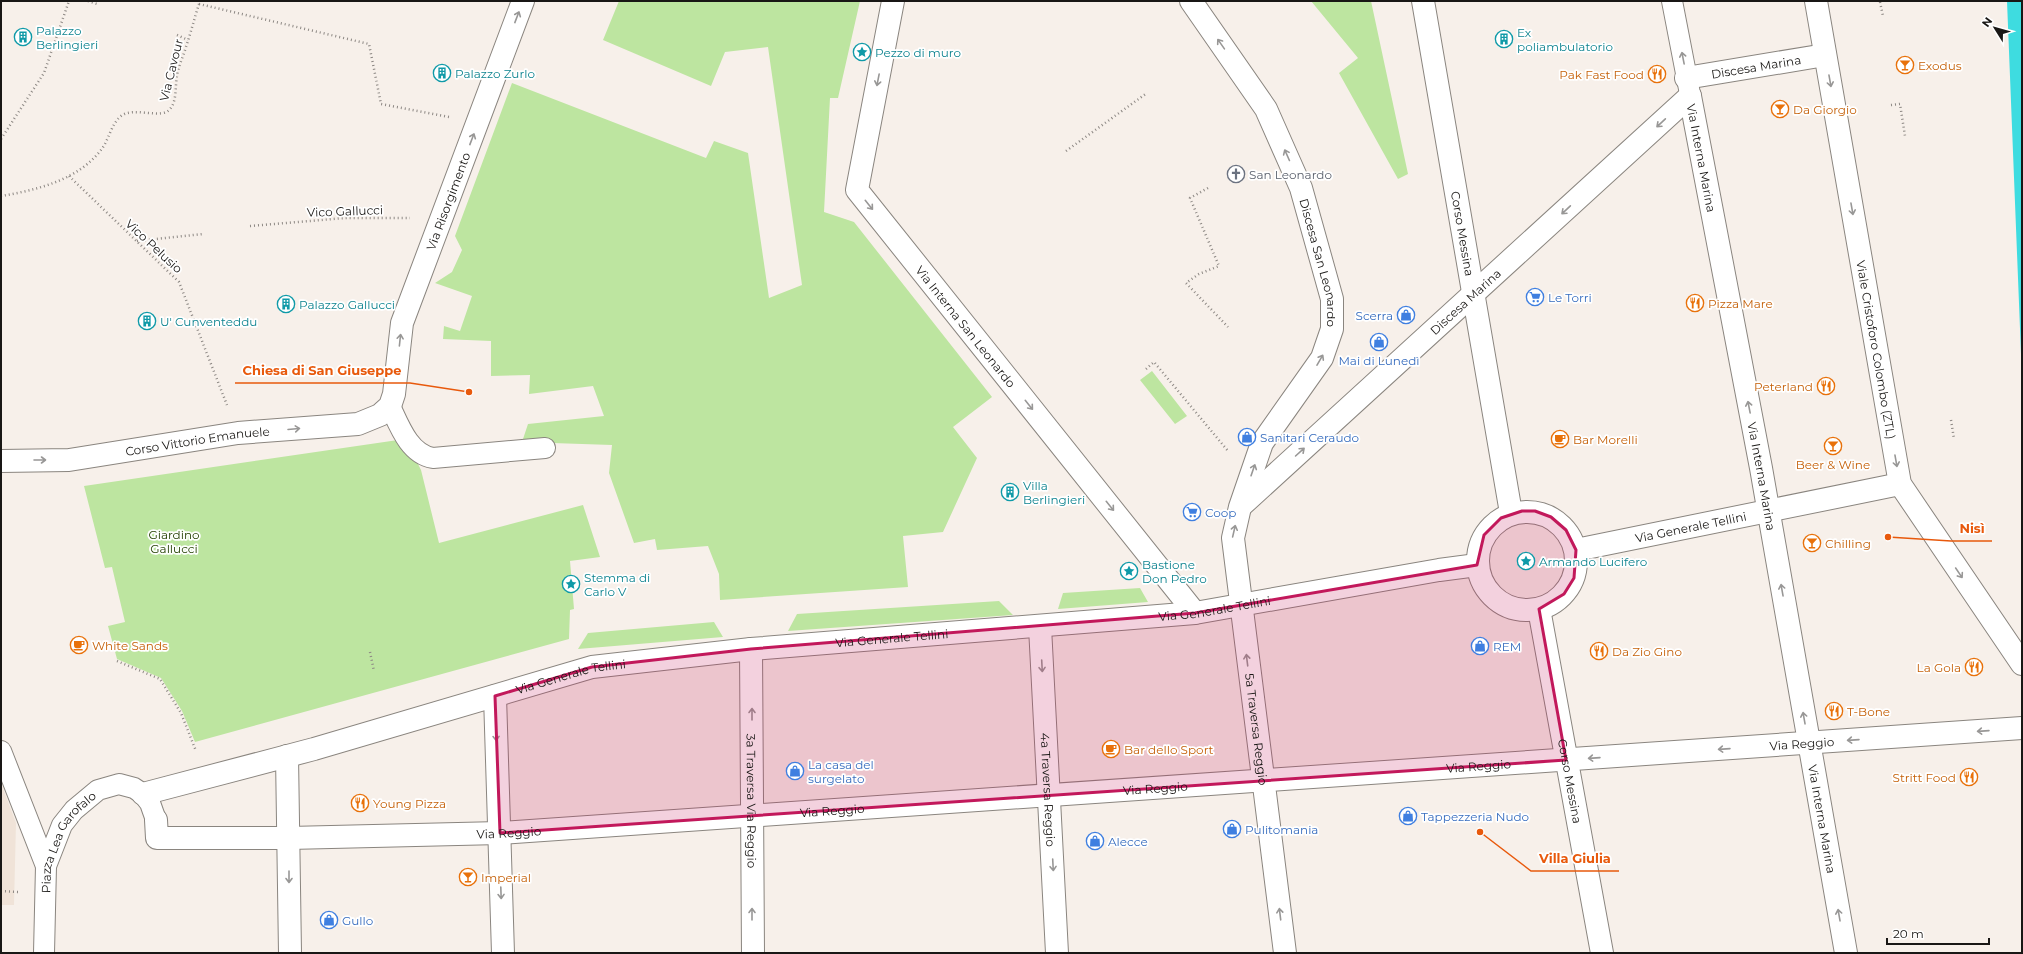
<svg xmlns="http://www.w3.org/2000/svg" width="2023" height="954" font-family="Montserrat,sans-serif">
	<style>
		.built { fill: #f0e3d8 }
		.green { fill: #bde5a0 }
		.water { fill: #3edce0 }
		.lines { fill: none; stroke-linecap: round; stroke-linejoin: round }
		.lane-casing { stroke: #8a857f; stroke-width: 22 }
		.street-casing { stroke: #8a857f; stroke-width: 24 }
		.path { stroke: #8d8884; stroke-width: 2.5; stroke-dasharray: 1 3; stroke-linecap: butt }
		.lane { stroke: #fff; stroke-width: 20 }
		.street { stroke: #fff; stroke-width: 22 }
		.oneway { stroke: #989796 }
		.marked { fill: #c2185b; fill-opacity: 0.2; stroke: #c2185b; stroke-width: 3; stroke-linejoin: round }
		.labels { text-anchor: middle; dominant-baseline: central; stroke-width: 3.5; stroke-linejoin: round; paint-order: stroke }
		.culture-label { font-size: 12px; fill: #0d838f; stroke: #fff; text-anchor: start }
		.food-label { font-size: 12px; fill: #c56008; stroke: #fff; text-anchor: start }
		.street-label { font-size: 12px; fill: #191715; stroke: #fff }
		.worship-label { font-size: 12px; fill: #5b616d; stroke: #fff; text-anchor: start }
		.shop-label { font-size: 12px; fill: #366cbe; stroke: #fff; text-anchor: start }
		.park-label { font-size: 12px; fill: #234000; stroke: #fff }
		.leader { fill: none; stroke: #e8590c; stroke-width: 1.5 }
		.callout-dot { fill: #e8590c; stroke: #fff; stroke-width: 1.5 }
		.callout-label { font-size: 13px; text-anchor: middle; font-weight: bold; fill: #e8590c; stroke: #fff; stroke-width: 3.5; stroke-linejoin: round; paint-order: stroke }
	</style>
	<rect width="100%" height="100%" fill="#f7f0ea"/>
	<path class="built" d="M1 783 16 823 14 905H1Z"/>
	<path class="green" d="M619 1H860L838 98H830L824 212 854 222 992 397 953 427 977 458 943 532 903 536 908 587 720 600 719 574 708 546 657 550 655 539 634 543 609 473 612 445 522 442 528 424 604 416 593 386 529 394 530 375 491 376V341L443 339 444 326 460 331 472 296 435 283 452 272 462 250 455 236 512 83 706 158 714 141 748 153 769 298 802 285 768 47 725 52 711 86 603 40Z
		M1311 1H1371L1408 174 1398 179 1339 73 1358 58Z
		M1152 371 1187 416 1175 424 1140 380Z
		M398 440 414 456 421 470 439 543 583 505 600 557 570 561 574 609 570 610 569 639 195 742 182 711 161 678 117 659 108 626 125 622 112 567 105 568 84 486Z
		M1140 588 1148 602 1058 609 1063 593Z
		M999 601 1013 615 788 631 797 614Z
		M714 622 723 637 578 649 588 633Z"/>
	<path class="water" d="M2007 1H2022V444V379Z"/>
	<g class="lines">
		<defs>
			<g id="lane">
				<path d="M1672 1 1690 94"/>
				<path d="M390 406C399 425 409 454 433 458L545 448"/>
				<path d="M1 751 46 866"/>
				<path id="s1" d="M44 953 46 866 62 825 74 810 98 790 119 784 134 788 143 794 150 803 156 820"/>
			</g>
			<g id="street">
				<path id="s2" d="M893 1 857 190 1195 613"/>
				<path id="s3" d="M1191 1 1266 109 1301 188 1332 299V329L1322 358 1262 443 1240 507 1233 538 1285 953"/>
				<path id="s4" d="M1423 1 1511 513"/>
				<path id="s5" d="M1816 1 1900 484 2022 664"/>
				<path id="s6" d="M1686 78 1825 55"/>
				<path id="s7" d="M1690 96 1761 468 1846 953"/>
				<path id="s8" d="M1 461 69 460 238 433 358 424 380 415 390 406 394 394 402 323 523 1"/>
				<path id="s9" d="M1242 505 1690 96"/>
				<circle cx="1527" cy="561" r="49"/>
				<path id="s10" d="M1576 550 1900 484"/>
				<path id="s11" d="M1539 609 1602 953"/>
				<path id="s12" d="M1040 627 1057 953"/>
				<path id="s13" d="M751 649 753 953"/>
				<path d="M495 696 503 953"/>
				<path d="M287 756 290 953"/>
				<path id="s14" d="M143 794 314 749 592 667 751 649 1195 613 1439 570 1477 565"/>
				<path id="s15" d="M156 820 157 838H289L500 833 2022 728"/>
			</g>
		</defs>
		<use href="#lane" class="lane-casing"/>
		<use href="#street" class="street-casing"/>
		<path class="path" d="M88 1 97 4
			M1880 2 1883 16
			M199 4 369 44 381 104 449 117
			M177 35 188 40
			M1891 105 1900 104 1905 136
			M1 139 44 73 69 1
			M1066 151 1147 93
			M69 176 179 282 227 405
			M1208 188 1190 198 1219 266 1199 274 1186 283 1228 327
			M1 196C37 190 78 180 101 150 109 140 111 124 121 116 134 106 162 120 170 109 177 101 175 87 177 76 178 67 183 57 186 47 191 32 195 16 200 1
			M250 226 345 218H410
			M137 241 203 234
			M1146 369 1154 362 1228 451
			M1951 420 1954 439
			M370 652 374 671
			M117 661 160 679 181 713 196 751
			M1 891 18 892"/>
		<use href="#lane" class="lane"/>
		<use href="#street" class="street"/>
	</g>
	<defs><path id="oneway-shaft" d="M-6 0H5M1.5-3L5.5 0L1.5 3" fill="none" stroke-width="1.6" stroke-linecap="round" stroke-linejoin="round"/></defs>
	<g class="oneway">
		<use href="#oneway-shaft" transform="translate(517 17) rotate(-69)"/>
		<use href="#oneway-shaft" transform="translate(1221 44) rotate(-125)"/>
		<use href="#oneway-shaft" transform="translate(1683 58) rotate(-101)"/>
		<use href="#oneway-shaft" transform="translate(878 80) rotate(101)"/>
		<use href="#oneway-shaft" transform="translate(1830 81) rotate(80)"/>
		<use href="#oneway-shaft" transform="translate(1661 123) rotate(137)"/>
		<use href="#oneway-shaft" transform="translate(472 139) rotate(-69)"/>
		<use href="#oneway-shaft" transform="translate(1287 155) rotate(-114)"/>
		<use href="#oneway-shaft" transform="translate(869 205) rotate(51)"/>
		<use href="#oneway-shaft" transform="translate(1852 209) rotate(80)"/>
		<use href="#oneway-shaft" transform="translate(1566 210) rotate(137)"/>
		<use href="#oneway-shaft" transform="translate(400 340) rotate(-84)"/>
		<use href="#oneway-shaft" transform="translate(1320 360) rotate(-60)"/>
		<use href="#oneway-shaft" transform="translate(1029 405) rotate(51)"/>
		<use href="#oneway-shaft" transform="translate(1749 407) rotate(-101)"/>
		<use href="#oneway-shaft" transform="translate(294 429) rotate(-5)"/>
		<use href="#oneway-shaft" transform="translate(1300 452) rotate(-42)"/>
		<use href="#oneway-shaft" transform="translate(40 460)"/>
		<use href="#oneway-shaft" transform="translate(1896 461) rotate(80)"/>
		<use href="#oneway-shaft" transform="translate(1253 470) rotate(-71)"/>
		<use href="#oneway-shaft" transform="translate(1110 506) rotate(51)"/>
		<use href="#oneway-shaft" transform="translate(1234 531) rotate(-77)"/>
		<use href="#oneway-shaft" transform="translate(1959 573) rotate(56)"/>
		<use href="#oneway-shaft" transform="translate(1782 590) rotate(-100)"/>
		<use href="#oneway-shaft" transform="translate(1247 660) rotate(-97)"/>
		<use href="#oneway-shaft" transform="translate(1042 666) rotate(87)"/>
		<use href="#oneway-shaft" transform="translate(752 714) rotate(-90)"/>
		<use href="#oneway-shaft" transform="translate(1804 718) rotate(-100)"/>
		<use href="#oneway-shaft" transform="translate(1983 731) rotate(176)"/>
		<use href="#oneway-shaft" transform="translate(496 735) rotate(88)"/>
		<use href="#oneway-shaft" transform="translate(1853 740) rotate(176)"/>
		<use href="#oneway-shaft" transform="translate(1724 749) rotate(176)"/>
		<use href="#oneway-shaft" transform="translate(1594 758) rotate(176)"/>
		<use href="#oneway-shaft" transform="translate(1053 865) rotate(87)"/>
		<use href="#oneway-shaft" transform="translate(289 877) rotate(90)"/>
		<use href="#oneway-shaft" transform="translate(501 893) rotate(88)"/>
		<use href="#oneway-shaft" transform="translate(752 914) rotate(-90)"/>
		<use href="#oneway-shaft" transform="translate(1280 914) rotate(-97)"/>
		<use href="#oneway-shaft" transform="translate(1839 915) rotate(-100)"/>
	</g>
	<path class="marked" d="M1522 511H1535L1551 517 1566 530 1576 550 1574 578 1564 594 1539 609 1566 760 500 833 495 696 592 667 751 649 1195 613 1477 565 1484 535 1501 518Z"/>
	<defs>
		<symbol id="building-ring" viewBox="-11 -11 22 22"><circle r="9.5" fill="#fff" stroke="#0f9aa8" stroke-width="1.5"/><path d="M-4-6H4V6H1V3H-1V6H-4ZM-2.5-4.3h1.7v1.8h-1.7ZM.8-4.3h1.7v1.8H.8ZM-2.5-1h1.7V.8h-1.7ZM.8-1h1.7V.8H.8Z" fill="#0f9aa8"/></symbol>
		<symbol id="sight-ring" viewBox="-11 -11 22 22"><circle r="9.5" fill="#fff" stroke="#0f9aa8" stroke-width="1.5"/><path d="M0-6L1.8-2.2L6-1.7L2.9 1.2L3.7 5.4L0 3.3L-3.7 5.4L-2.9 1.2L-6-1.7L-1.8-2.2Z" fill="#0f9aa8"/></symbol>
		<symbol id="bar-ring" viewBox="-11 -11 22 22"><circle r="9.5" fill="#fff" stroke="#e8710a" stroke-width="1.5"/><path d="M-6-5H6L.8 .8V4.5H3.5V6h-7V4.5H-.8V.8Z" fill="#e8710a"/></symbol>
		<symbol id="restaurant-ring" viewBox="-11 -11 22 22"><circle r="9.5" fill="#fff" stroke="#e8710a" stroke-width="1.5"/><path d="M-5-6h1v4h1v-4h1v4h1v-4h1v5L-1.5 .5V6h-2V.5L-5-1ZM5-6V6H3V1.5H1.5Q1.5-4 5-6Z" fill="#e8710a"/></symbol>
		<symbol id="church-ring" viewBox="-11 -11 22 22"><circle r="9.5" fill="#fff" stroke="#6b7280" stroke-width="1.5"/><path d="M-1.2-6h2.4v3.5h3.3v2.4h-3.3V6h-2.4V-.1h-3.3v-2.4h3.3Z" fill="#6b7280"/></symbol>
		<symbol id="supermarket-ring" viewBox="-11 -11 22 22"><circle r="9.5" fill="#fff" stroke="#3f7fe0" stroke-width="1.5"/><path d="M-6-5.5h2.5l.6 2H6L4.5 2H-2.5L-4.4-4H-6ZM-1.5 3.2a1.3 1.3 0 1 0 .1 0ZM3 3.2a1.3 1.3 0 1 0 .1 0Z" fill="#3f7fe0"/></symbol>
		<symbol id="shop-ring" viewBox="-11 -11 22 22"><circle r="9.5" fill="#fff" stroke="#3f7fe0" stroke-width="1.5"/><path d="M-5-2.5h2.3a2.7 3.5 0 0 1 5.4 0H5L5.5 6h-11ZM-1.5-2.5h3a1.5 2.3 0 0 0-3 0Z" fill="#3f7fe0"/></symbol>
		<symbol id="cafe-ring" viewBox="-11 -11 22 22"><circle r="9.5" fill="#fff" stroke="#e8710a" stroke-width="1.5"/><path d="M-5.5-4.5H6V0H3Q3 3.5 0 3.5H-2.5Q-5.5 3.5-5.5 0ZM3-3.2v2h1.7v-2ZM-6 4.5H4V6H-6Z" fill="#e8710a"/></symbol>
	</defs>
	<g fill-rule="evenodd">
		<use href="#building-ring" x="13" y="27" width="20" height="20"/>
		<use href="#building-ring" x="1494" y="29" width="20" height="20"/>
		<use href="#sight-ring" x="852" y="42" width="20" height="20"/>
		<use href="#bar-ring" x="1895" y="55" width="20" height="20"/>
		<use href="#building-ring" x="432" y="63" width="20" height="20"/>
		<use href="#restaurant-ring" x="1647" y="64" width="20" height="20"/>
		<use href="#bar-ring" x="1770" y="99" width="20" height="20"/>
		<use href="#church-ring" x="1226" y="164" width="20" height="20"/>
		<use href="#supermarket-ring" x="1525" y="287" width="20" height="20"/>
		<use href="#restaurant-ring" x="1685" y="293" width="20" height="20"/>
		<use href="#building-ring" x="276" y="294" width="20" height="20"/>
		<use href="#shop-ring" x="1396" y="305" width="20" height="20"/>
		<use href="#building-ring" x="137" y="311" width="20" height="20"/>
		<use href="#shop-ring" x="1369" y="332" width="20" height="20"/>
		<use href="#restaurant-ring" x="1816" y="376" width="20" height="20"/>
		<use href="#shop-ring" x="1237" y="427" width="20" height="20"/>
		<use href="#cafe-ring" x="1550" y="429" width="20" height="20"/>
		<use href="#bar-ring" x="1823" y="436" width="20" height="20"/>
		<use href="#building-ring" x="1000" y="482" width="20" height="20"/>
		<use href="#supermarket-ring" x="1182" y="502" width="20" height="20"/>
		<use href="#bar-ring" x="1802" y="533" width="20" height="20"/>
		<use href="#sight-ring" x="1516" y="551" width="20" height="20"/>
		<use href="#sight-ring" x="1119" y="561" width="20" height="20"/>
		<use href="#sight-ring" x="561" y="574" width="20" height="20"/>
		<use href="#cafe-ring" x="69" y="635" width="20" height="20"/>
		<use href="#shop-ring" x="1470" y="636" width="20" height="20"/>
		<use href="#restaurant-ring" x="1589" y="641" width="20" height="20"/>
		<use href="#restaurant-ring" x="1964" y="657" width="20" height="20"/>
		<use href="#restaurant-ring" x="1824" y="701" width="20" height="20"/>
		<use href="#cafe-ring" x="1101" y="739" width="20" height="20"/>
		<use href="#shop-ring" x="785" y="761" width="20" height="20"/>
		<use href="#restaurant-ring" x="1959" y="767" width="20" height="20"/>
		<use href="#restaurant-ring" x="350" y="793" width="20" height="20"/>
		<use href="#shop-ring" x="1398" y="806" width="20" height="20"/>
		<use href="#shop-ring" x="1222" y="819" width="20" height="20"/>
		<use href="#shop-ring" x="1085" y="831" width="20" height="20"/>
		<use href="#bar-ring" x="458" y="867" width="20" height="20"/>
		<use href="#shop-ring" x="319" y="910" width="20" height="20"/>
	</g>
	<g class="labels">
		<g class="culture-label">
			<text x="36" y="30">Palazzo<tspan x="36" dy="14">Berlingieri</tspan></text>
			<text x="1517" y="32">Ex<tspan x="1517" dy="14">poliambulatorio</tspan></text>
			<text x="875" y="52">Pezzo di muro</text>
			<text x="455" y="73">Palazzo Zurlo</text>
			<text x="299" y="304">Palazzo Gallucci</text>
			<text x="160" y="321">U' Cunventeddu</text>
			<text x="1023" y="485">Villa<tspan x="1023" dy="14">Berlingieri</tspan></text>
			<text x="1539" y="561">Armando Lucifero</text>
			<text x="1142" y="564">Bastione<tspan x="1142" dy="14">Don Pedro</tspan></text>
			<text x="584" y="577">Stemma di<tspan x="584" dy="14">Carlo V</tspan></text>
		</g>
		<g class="food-label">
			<text x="1918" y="65">Exodus</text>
			<text x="1644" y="74" text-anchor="end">Pak Fast Food</text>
			<text x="1793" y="109">Da Giorgio</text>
			<text x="1708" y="303">Pizza Mare</text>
			<text x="1813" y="386" text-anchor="end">Peterland</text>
			<text x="1573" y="439">Bar Morelli</text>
			<text x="1833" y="464" text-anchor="middle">Beer &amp; Wine</text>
			<text x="1825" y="543">Chilling</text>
			<text x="92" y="645">White Sands</text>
			<text x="1612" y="651">Da Zio Gino</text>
			<text x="1961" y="667" text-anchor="end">La Gola</text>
			<text x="1847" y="711">T-Bone</text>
			<text x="1124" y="749">Bar dello Sport</text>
			<text x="1956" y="777" text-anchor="end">Stritt Food</text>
			<text x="373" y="803">Young Pizza</text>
			<text x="481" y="877">Imperial</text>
		</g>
		<g class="street-label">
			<text stroke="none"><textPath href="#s6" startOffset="71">Discesa Marina</textPath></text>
			<text transform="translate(171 70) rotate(-76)">Via Cavour</text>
			<text stroke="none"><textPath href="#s7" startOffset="63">Via Interna Marina</textPath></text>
			<text stroke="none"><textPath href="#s8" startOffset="611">Via Risorgimento</textPath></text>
			<text transform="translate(345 211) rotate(-2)">Vico Gallucci</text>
			<text stroke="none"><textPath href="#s4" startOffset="236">Corso Messina</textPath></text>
			<text transform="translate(154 246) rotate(43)">Vico Pelusio</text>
			<text stroke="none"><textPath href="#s3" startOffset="295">Discesa San Leonardo</textPath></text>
			<text stroke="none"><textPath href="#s9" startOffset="302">Discesa Marina</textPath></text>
			<text stroke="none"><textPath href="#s2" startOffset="367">Via Interna San Leonardo</textPath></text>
			<text stroke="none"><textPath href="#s5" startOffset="354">Viale Cristoforo Colombo (ZTL)</textPath></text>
			<text stroke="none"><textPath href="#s8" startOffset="198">Corso Vittorio Emanuele</textPath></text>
			<text stroke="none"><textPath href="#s7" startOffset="387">Via Interna Marina</textPath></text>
			<text stroke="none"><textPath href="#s10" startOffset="117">Via Generale Tellini</textPath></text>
			<text stroke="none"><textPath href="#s14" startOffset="1092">Via Generale Tellini</textPath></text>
			<text stroke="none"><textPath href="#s14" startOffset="768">Via Generale Tellini</textPath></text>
			<text stroke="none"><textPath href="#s14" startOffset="444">Via Generale Tellini</textPath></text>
			<text stroke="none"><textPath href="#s3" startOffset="790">5a Traversa Reggio</textPath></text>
			<text stroke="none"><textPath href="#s15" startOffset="1666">Via Reggio</textPath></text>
			<text stroke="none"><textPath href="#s15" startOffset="1342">Via Reggio</textPath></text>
			<text stroke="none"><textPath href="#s11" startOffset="175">Corso Messina</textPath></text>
			<text stroke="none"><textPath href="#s15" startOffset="1018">Via Reggio</textPath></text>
			<text stroke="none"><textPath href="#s12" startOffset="163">4a Traversa Reggio</textPath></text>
			<text stroke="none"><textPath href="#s13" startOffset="152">3a Traversa Via Reggio</textPath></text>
			<text stroke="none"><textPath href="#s15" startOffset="694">Via Reggio</textPath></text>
			<text stroke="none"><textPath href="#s7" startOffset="735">Via Interna Marina</textPath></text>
			<text stroke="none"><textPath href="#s15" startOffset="370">Via Reggio</textPath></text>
			<text stroke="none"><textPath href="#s1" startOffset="118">Piazza Lea Garofalo</textPath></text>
		</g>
		<g class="worship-label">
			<text x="1249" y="174">San Leonardo</text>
		</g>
		<g class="shop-label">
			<text x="1548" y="297">Le Torri</text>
			<text x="1393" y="315" text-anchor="end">Scerra</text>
			<text x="1379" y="360" text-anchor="middle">Mai di Lunedì</text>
			<text x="1260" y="437">Sanitari Ceraudo</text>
			<text x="1205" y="512">Coop</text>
			<text x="1493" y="646">REM</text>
			<text x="808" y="764">La casa del<tspan x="808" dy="14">surgelato</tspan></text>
			<text x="1421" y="816">Tappezzeria Nudo</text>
			<text x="1245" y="829">Pulitomania</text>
			<text x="1108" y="841">Alecce</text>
			<text x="342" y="920">Gullo</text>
		</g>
		<g class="park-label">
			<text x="174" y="534">Giardino<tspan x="174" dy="14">Gallucci</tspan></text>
		</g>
	</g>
	<path class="leader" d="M469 392L410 383H235M1888 537L1951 541H1992M1480 832L1531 871H1619"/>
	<g class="callout-dot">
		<circle cx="469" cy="392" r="4"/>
		<circle cx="1888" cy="537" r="4"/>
		<circle cx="1480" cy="832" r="4"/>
	</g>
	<g class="callout-label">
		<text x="322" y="375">Chiesa di San Giuseppe</text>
		<text x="1972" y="533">Nisì</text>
		<text x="1575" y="863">Villa Giulia</text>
	</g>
	<rect width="2023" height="954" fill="none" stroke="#191715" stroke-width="4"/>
	<g transform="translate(1995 28) rotate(307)" stroke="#ffffff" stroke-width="3" paint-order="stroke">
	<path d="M0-3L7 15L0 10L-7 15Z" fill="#191715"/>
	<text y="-6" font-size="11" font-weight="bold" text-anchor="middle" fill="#191715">N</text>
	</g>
	<path d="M1887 938v6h102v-6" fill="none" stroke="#191715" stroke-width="2"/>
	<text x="1893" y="938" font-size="12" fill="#191715" stroke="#ffffff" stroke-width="3" paint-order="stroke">20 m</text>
</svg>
